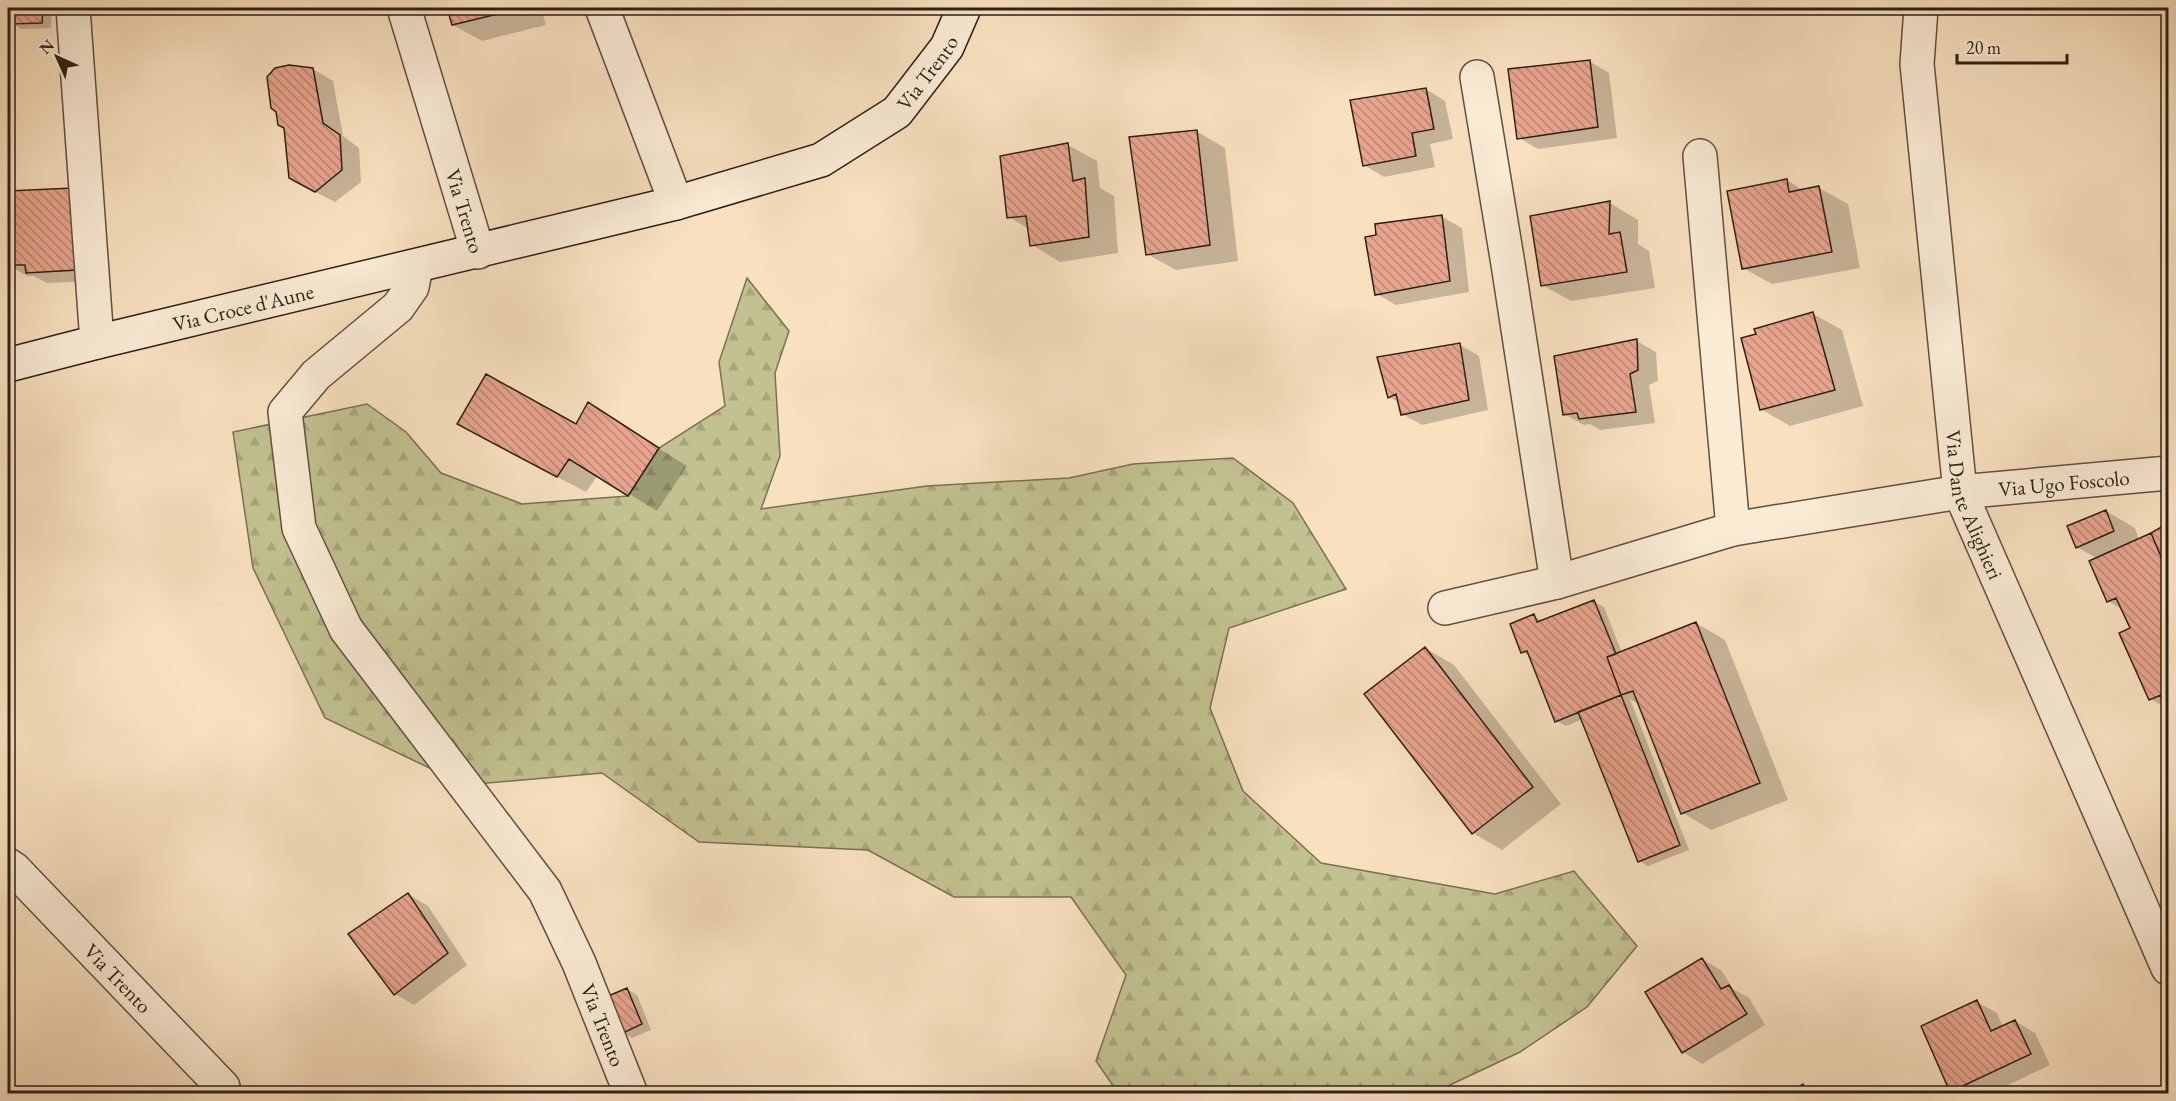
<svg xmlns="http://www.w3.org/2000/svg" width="2176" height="1101" font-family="'EB Garamond',serif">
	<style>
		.forest { fill: url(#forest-firs); stroke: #787154; stroke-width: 1.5 }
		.shadow { fill: #0003 }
		.building { fill: url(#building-back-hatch); stroke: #2d2017; stroke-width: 1.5 }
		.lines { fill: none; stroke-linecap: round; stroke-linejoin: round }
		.minor-casing { stroke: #605041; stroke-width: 36 }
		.secondary-casing { stroke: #2d2017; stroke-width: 36 }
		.minor { stroke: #fbecd6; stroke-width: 33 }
		.secondary { stroke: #fbecd6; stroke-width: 33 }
		.labels { text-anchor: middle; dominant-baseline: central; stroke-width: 6; stroke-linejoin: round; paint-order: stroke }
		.street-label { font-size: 21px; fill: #2d2017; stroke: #fbecd6 }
	</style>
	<defs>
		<pattern id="forest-firs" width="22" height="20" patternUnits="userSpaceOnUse" patternTransform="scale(1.5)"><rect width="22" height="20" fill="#c2c290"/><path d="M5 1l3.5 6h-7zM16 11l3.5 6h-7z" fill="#a7a67b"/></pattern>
		<pattern id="building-back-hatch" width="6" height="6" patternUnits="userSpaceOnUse" patternTransform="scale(1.5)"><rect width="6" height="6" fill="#e8a48d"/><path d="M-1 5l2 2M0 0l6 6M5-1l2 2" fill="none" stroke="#bc8572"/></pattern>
	</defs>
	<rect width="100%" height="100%" fill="#f9e1c0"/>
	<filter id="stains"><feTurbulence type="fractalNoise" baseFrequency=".00333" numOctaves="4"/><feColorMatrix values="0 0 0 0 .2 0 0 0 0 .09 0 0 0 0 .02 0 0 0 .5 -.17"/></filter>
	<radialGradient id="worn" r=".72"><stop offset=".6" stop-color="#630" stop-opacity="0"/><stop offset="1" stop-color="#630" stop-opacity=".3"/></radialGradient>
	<path class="forest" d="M747 278 789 331 775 373 780 456 761 509 927 486 1069 478 1133 464 1233 458 1293 503 1346 589 1229 628 1210 708 1243 791 1321 863 1495 894 1574 871 1637 946 1587 1007 1520 1052 1433 1093H1118L1096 1061 1126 975 1071 897H954L868 850 699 842 602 773 465 785 325 718 253 568 233 432 367 404 406 432 441 473 522 504 628 496 659 448 725 406 719 362Z"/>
	<path class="shadow" d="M13 8H52L51 28 21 29 12 23Z
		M449 8H541L546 25 482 41 453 25Z
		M1589 61 1609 73 1617 138 1538 149 1519 138Z
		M313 69 333 81 343 136 359 148 361 182 335 202 310 189Z
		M1426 89 1445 101 1453 139 1430 144 1435 167 1384 177 1364 165Z
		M1196 131 1225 148 1238 261 1176 270 1147 254Z
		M1068 145 1097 161 1100 188 1114 196 1118 253 1060 262 1032 245 1029 229 1009 217Z
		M1787 180 1804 191 1819 188 1848 204 1860 268 1772 284 1743 268Z
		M73 189 96 281 47 283 34 276H27L8 265V192Z
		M1610 203 1638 220V244L1649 251 1655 288 1571 301 1542 285Z
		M1442 217 1462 228 1469 292 1396 305 1377 294Z
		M1813 314 1842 330 1863 406 1790 426 1761 409Z
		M1637 341 1656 352 1658 381 1649 385 1655 423 1600 430 1590 424 1584 425 1564 414Z
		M1460 345 1479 356 1488 410 1422 425 1402 414 1400 403 1389 397Z
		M588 404 687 466 657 511 598 475 586 492 487 440 576 426Z
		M2106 511 2135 528 2139 540 2168 525V709L2150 699 2132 629 2123 610 2108 601 2098 559 2077 547Z
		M1594 602 1604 607 1622 653 1696 623 1725 640 1788 800 1711 830 1683 813 1640 705 1630 699 1689 850 1648 866 1639 861 1583 719 1566 726 1556 721 1531 657 1523 652 1534 616 1544 622Z
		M1425 648 1454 665 1561 804 1502 850 1473 833 1366 694Z
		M408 894 428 906 467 965 414 1005 395 994Z
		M1702 959 1722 971 1733 989 1749 998 1765 1025 1702 1064 1683 1052Z
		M627 989 637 995 651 1030 632 1038 622 1033Z
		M1977 1002 1997 1013 2003 1027 2015 1021 2035 1033 2050 1065 1989 1094H1957L1952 1090Z
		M1803 1086 1816 1094H1790Z"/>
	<path class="building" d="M12 8H43L42 23 10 24Z
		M447 8H518V9L452 25Z
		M1590 60 1598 127 1517 139 1508 69Z
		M289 65 313 68 323 123 340 135 342 170 315 192 289 178 284 128 278 125 276 112 271 108 267 77 275 68Z
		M1426 88 1434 129 1412 133 1416 156 1363 166 1350 100Z
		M1197 130 1210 245 1146 255 1129 137Z
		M1068 143 1073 181 1085 178 1089 237 1030 246 1026 216 1007 218 1000 156Z
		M1787 179 1789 192 1819 186 1832 252 1742 269 1727 191Z
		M73 188 77 270 26 273 25 265H8V191Z
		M1610 201 1609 234 1620 232 1627 272 1541 286 1530 216Z
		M1442 215 1450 281 1375 295 1365 237 1376 235 1375 224Z
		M1813 312 1835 390 1760 410 1741 338 1756 334 1754 329Z
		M1637 339 1638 370 1630 374 1636 412 1579 419 1577 413 1563 415 1554 356Z
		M1460 343 1469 400 1401 415 1396 394 1388 398 1377 357Z
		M486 374 576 424 588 402 659 448 628 496 569 459 557 477 457 424Z
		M2106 510 2114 531 2076 548 2067 526Z
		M2168 523V573L2151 533Z
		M2151 533 2168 573V711L2161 695 2149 700 2119 633 2130 628 2116 598 2107 602 2089 561Z
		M1594 600 1616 654 1607 657 1621 695 1555 722 1527 651 1521 653 1510 624 1534 614 1537 622Z
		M1696 622 1760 783 1681 814 1633 691 1621 695 1607 657Z
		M1425 647 1533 787 1472 834 1364 694Z
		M1621 695 1680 845 1638 862 1578 712Z
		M408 893 448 953 394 995 348 934Z
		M1702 958 1721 989 1729 985 1747 1014 1682 1053 1645 992Z
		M627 988 642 1024 621 1034 606 997Z
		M1977 1000 1991 1031 2015 1020 2031 1054 1950 1092 1921 1026Z
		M1803 1084 1808 1094H1787Z"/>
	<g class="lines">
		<defs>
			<g id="minor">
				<path d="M73 8 97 342"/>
				<path id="s1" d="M404 8 478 252"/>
				<path d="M602 8 676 203"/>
				<path id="s2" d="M1921 8 1917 64 1960 492 2168 968"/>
				<path d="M1477 77 1508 264 1557 582"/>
				<path d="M1700 156 1733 529"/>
				<path id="s3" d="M416 267 412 287 398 307 316 375 285 412 299 528 346 629 545 891 579 963 631 1094"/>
				<path id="s4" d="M1445 608 1557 582 1733 529 1960 492 2168 473"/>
				<path id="s5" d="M8 865 14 869 223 1087 224 1094"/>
			</g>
			<g id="secondary">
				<path id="s6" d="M8 365 97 342 676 203 821 160 897 112 947 47 964 8"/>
			</g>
		</defs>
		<use href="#minor" class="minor-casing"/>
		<use href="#secondary" class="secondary-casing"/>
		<use href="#minor" class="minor"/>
		<use href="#secondary" class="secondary"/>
	</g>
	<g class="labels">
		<g class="street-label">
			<text stroke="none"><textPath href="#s6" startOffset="978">Via Trento</textPath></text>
			<text stroke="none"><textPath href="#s1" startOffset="212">Via Trento</textPath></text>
			<text stroke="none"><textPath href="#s6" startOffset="242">Via Croce d'Aune</textPath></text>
			<text stroke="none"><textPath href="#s4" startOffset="633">Via Ugo Foscolo</textPath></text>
			<text stroke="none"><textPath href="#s2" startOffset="502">Via Dante Alighieri</textPath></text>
			<text stroke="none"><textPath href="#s5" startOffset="158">Via Trento</textPath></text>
			<text stroke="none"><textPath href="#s3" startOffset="903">Via Trento</textPath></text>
		</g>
	</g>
	<rect width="2176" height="1101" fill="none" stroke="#f9e1c0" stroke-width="30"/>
	<rect x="9" y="9" width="2158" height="1083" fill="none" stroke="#2d2017" stroke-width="3"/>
	<rect x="15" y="15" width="2146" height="1071" fill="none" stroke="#2d2017" stroke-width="1.5"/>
	<g transform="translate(57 57) rotate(315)" stroke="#fbecd6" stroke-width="4.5" paint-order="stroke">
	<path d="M0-4.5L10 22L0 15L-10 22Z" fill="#2d2017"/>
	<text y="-9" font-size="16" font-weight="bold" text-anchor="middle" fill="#2d2017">N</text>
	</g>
	<path d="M1957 54v9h110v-9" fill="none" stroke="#2d2017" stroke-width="3"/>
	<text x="1966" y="54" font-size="18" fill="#2d2017" stroke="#fbecd6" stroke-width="4.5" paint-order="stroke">20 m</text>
	<rect width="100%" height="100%" filter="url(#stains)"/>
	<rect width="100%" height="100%" fill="url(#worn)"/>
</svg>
